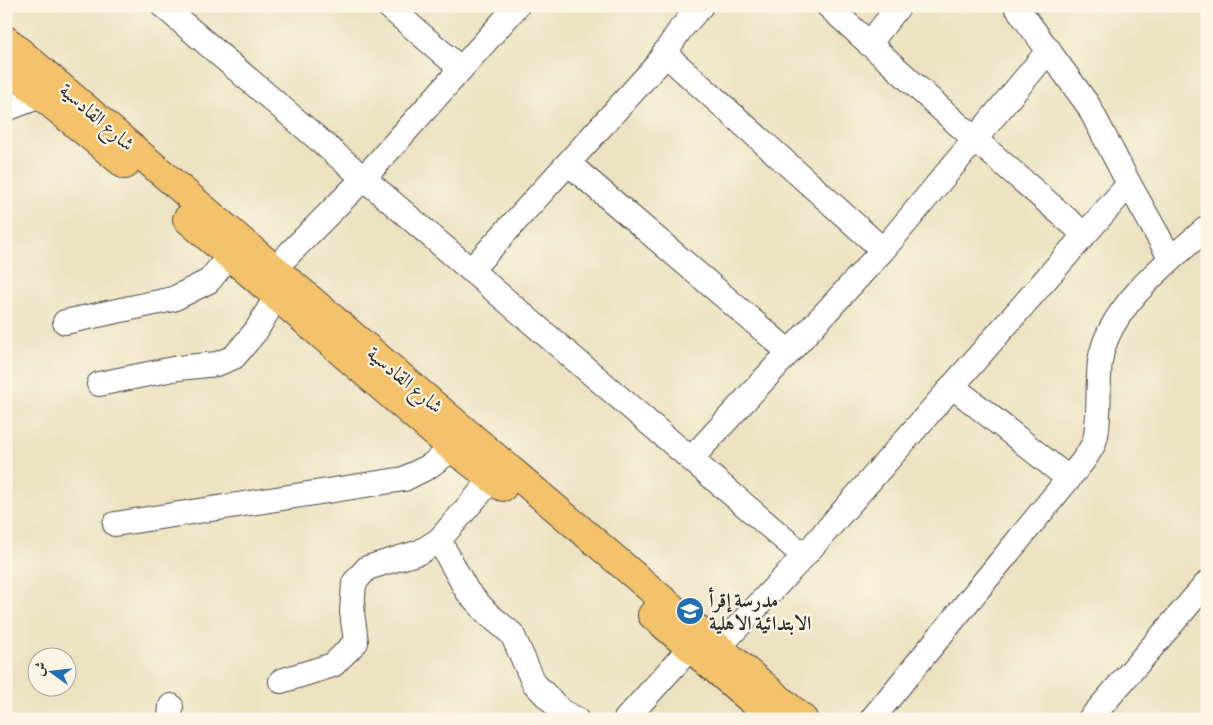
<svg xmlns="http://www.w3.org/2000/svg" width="1213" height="725" font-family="Alegreya,Amiri,serif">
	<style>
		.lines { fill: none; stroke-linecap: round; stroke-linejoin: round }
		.street-casing { stroke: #484642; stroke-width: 26 }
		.highway-casing { stroke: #484642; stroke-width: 30 }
		.street { stroke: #fff; stroke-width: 24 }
		.highway { stroke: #f4c26a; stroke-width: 28 }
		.labels { text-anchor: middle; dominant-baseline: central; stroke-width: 4.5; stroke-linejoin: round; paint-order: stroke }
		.street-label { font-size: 20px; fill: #2b2b2b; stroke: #fcf5e5 }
		.poi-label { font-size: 20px; font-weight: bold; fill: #2b2b2b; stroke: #fcf5e5; text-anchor: start }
	</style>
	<rect width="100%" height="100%" fill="#fcf5e5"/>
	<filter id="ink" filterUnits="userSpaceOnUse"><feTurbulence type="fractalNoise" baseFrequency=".02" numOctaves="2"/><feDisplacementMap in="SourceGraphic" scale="10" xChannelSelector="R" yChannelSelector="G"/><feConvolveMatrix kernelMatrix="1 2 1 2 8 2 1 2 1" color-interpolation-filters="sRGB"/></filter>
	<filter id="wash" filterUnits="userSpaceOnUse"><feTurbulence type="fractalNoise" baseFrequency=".0096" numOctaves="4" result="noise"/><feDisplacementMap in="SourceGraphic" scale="20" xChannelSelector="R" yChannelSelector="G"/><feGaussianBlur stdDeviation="1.12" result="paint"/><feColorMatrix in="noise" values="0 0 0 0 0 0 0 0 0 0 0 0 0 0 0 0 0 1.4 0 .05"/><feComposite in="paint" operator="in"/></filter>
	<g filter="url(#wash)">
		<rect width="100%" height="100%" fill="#ece2c1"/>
	</g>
	<g filter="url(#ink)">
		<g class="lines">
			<defs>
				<path id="street" d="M163 6 804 556
					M388 6 461 69
					M828 6 962 128 1084 234
					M869 44 899 6
					M664 53 883 250
					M6 109 40 96
					M568 163 789 352
					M1129 184 1171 259
					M274 269 364 178 517 6
					M471 270 656 66 680 30 701 6
					M65 322 173 299 209 281 229 256
					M99 384 178 368 217 364 234 357 256 331 276 297
					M952 386 1069 479
					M691 459 883 250 1049 50
					M115 524 404 479 428 467 453 449
					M439 540 467 591 488 614 512 634 534 683 561 711 576 719
					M719 647 804 556 1129 184 1088 105 1016 6
					M281 681 333 665 356 642 352 612 354 583 367 568 420 552 439 540 493 478
					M170 719 171 706
					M626 719 690 648
					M872 719 1083 461C1086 456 1090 451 1093 445 1101 429 1097 382 1100 362 1106 310 1169 260 1207 228
					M1090 719 1207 583"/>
				<path id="highway" d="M6 40 803 719
					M6 67 125 165
					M187 219 453 449 503 487
					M652 615 773 719"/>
			</defs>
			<use href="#street" class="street-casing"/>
			<use href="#highway" class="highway-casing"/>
			<use href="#street" class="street"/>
			<use href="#highway" class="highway"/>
		</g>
	</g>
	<defs>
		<symbol id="school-disc" viewBox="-11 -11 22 22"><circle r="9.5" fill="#1f6fb2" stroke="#fcf5e5"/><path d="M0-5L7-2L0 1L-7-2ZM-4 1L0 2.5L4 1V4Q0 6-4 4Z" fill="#fff"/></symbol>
	</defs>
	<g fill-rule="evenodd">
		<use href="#school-disc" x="674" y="595" width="32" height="32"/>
	</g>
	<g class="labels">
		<g class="street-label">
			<text transform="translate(97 117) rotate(41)">شارع القادسية</text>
			<text transform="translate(405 380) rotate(40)">شارع القادسية</text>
		</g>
		<g class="poi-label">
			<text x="709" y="600">مدرسة إقرأ<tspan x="709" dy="23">الابتدائية الاهلية</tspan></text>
		</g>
	</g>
	<rect width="1213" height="725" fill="none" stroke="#fcf5e5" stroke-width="25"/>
	<g transform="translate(52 672) rotate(285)"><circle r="24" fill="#fcf5e5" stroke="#a8a49b"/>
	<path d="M0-4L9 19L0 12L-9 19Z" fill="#1f6fb2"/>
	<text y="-8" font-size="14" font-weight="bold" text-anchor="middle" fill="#2b2b2b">ش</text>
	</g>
</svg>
